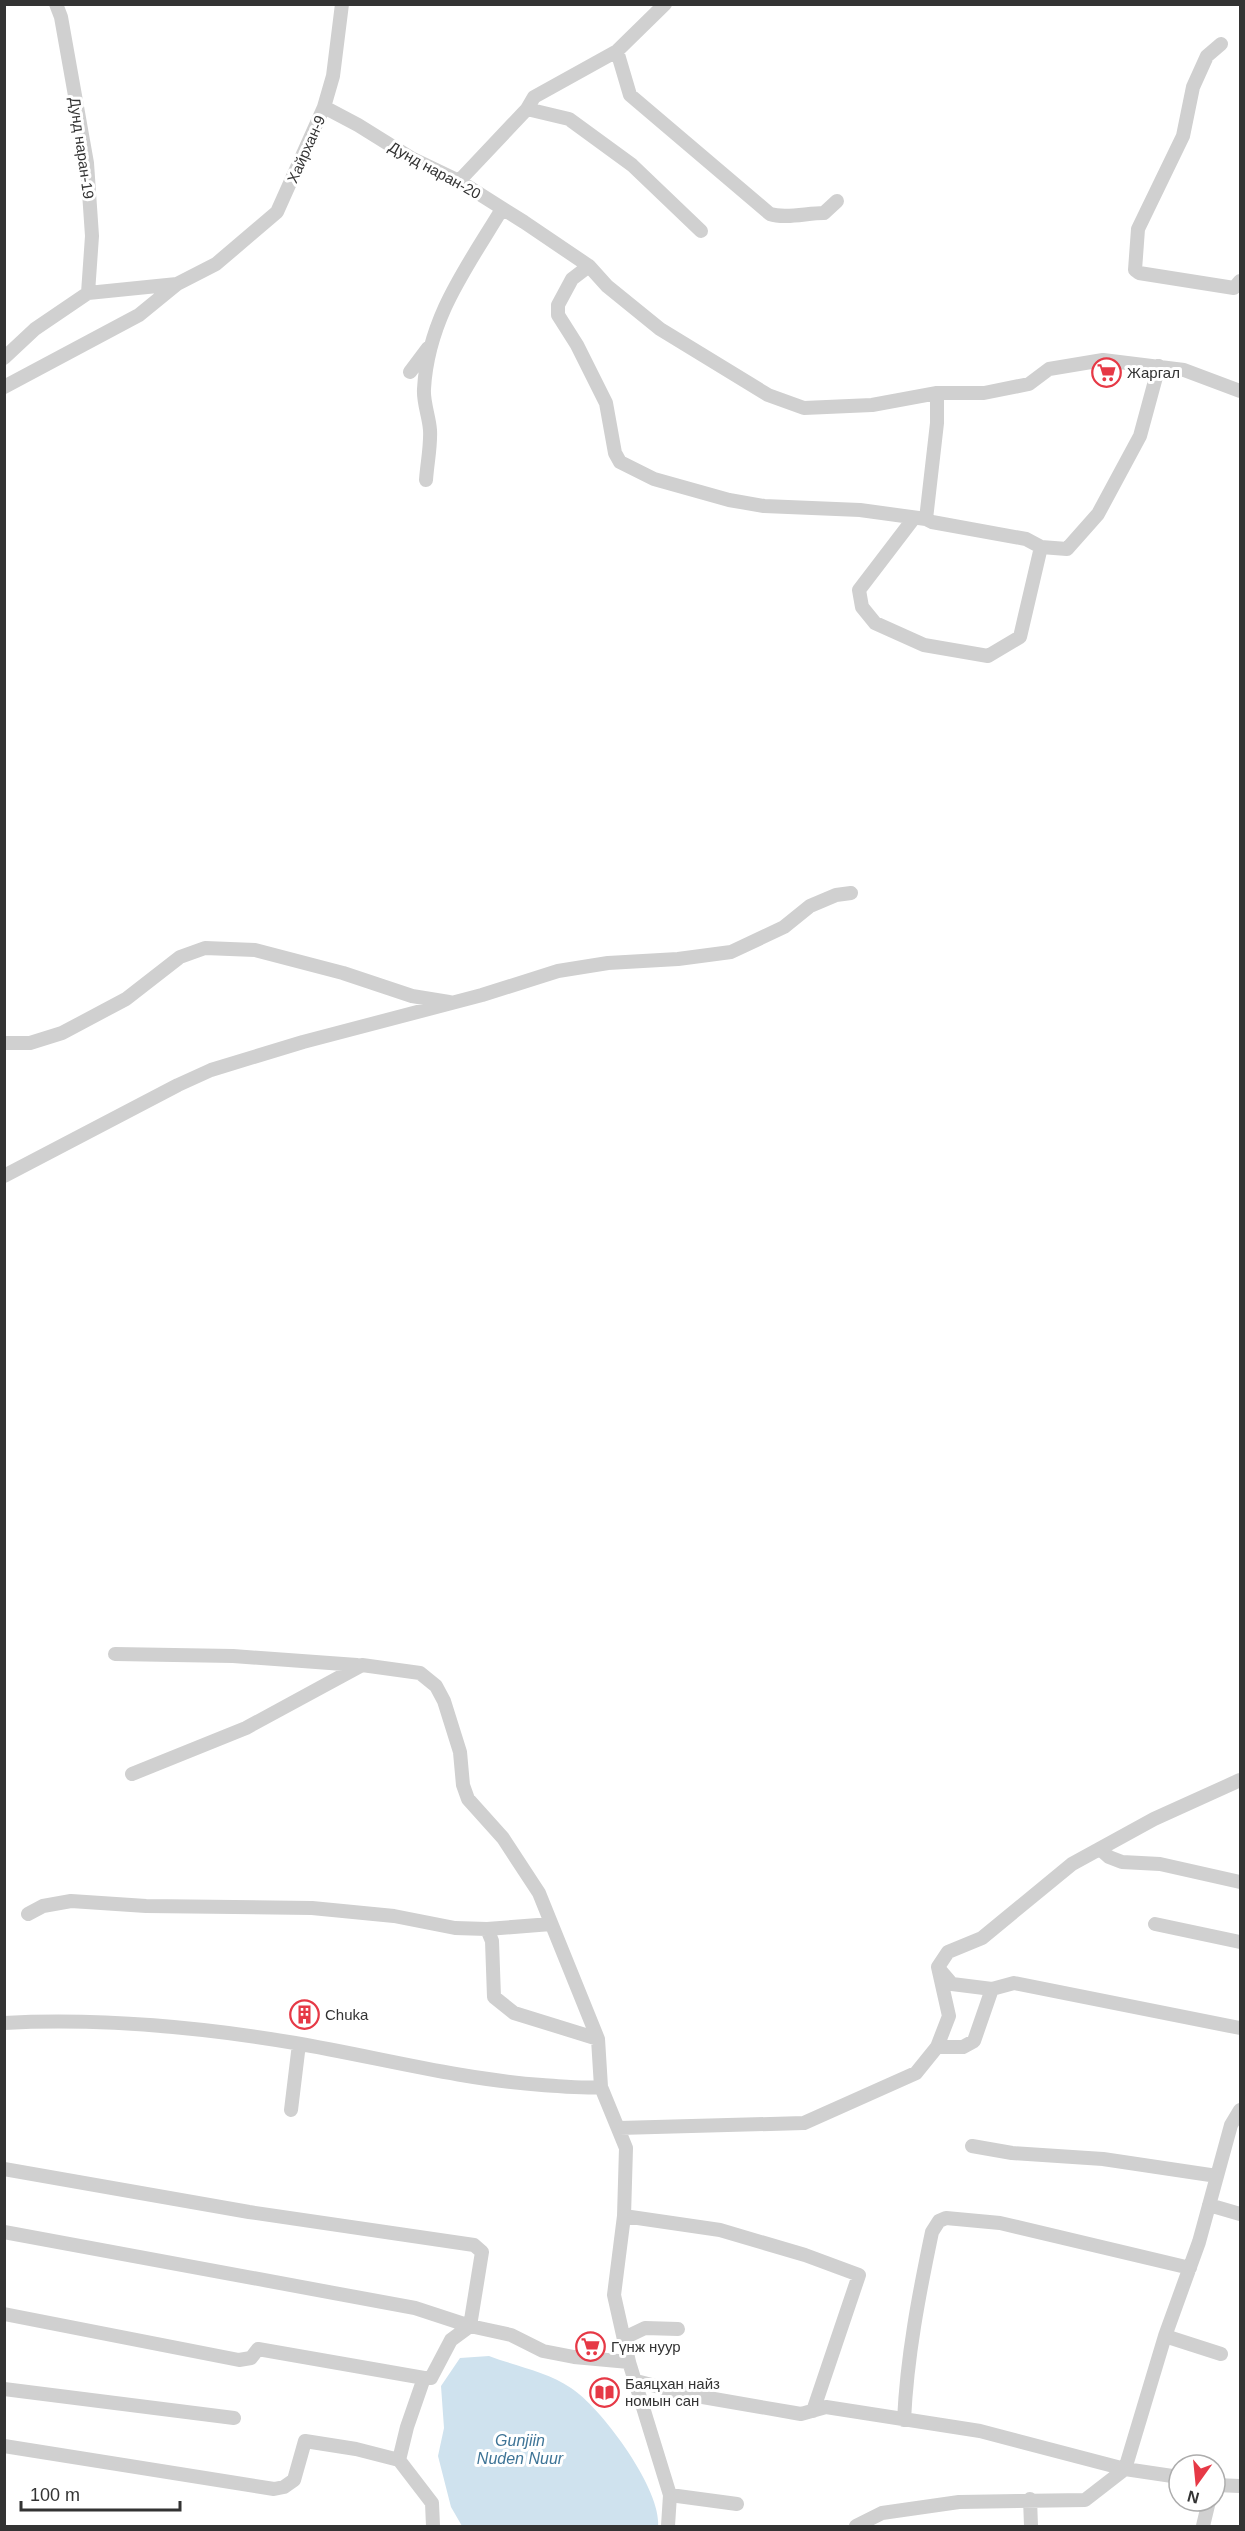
<svg xmlns="http://www.w3.org/2000/svg" width="1245" height="2531" font-family="Arial,sans-serif">
	<style>
		.water { fill: #cfe2ee }
		.lines { fill: none; stroke-linecap: round; stroke-linejoin: round }
		.minor { stroke: #d0d0d0; stroke-width: 14 }
		.labels { text-anchor: middle; dominant-baseline: central; stroke-width: 6; stroke-linejoin: round; paint-order: stroke }
		.street-label { font-size: 15px; fill: #333; stroke: #fff }
		.poi-label { font-size: 15px; fill: #333; stroke: #fff; text-anchor: start }
		.water-label { font-size: 16px; font-style: italic; fill: #3f7597; stroke: #fff }
	</style>
	<rect width="100%" height="100%" fill="#fff"/>
	<path class="water" d="M489 2356C515 2366 548 2372 571 2388 601 2407 662 2490 658 2526H462L451 2507 438 2456 444 2428 441 2386 460 2358Z"/>
	<g class="lines">
		<path class="minor" d="M56 4 61 17 87 163 92 236 88 293
			M1221 44 1207 56 1193 87 1183 136 1138 229 1135 270 1139 273 1234 288 1240 281
			M617 51 630 95 770 214C785 219 807 213 824 213L837 201
			M324 107 358 125 411 158 459 181 524 222 589 266 607 286 660 329 768 395 804 408 872 405 937 393H984L1029 384 1049 369 1103 360 1184 370 1240 391
			M527 109 569 119 632 165 701 231
			M459 181 527 109 534 97 617 51 665 4
			M589 266 572 279 558 305V315L577 345 606 403 615 453 620 462 654 479 729 500 764 506 860 510 926 519
			M4 358 35 329 88 293 177 284 216 264 277 212 324 107 333 76 342 4
			M410 372 428 348
			M4 387 139 315 177 284
			M937 393V423L926 519 932 522 1026 539 1041 547 1067 549 1098 514 1140 436 1159 366
			M426 480C427 464 431 446 430 430 429 416 423 402 424 389 428 318 467 267 502 209
			M914 518 859 590 862 607 875 623 924 645 988 656 1020 637 1041 547
			M4 1043H30L62 1033 126 999 180 957 205 948 255 950 343 973 412 996 449 1002
			M4 1176 178 1085 211 1070 303 1042 482 995 558 971 608 963 678 959 731 952 784 927 810 906 836 895 851 893
			M115 1654 233 1656 357 1665
			M132 1774 246 1728 362 1665 420 1673 436 1686 444 1701 460 1752 463 1785 468 1799 503 1838 539 1893 598 2039 601 2087
			M1100 1849 1109 1857 1122 1862 1160 1864 1240 1882
			M28 1914 43 1906 71 1901 146 1906 312 1908 394 1916 455 1928 487 1929 551 1924
			M1155 1924 1240 1942
			M487 1929 492 1941 494 1997 514 2013 598 2039
			M940 1970 952 1984 992 1989 1014 1983 1240 2028
			M4 2023C101 2018 200 2027 295 2043 377 2057 458 2079 542 2085 561 2086 582 2089 601 2087L626 2148 624 2216 614 2295 629 2362 670 2495 668 2526
			M937 2047H963L974 2041 992 1989
			M291 2110 299 2044
			M619 2128 804 2123 916 2073 937 2047 949 2016 938 1967 948 1952 982 1938 1072 1864 1154 1819 1240 1780
			M972 2146 1012 2153 1103 2159 1217 2176
			M4 2169 249 2212 474 2245 482 2252 470 2326 511 2335 543 2351 574 2357 629 2362
			M1209 2205 1240 2214
			M624 2216 720 2230 805 2255 859 2275 813 2411
			M4 2232 415 2308 470 2326 451 2340 431 2378H424L407 2427 399 2460
			M4 2314 239 2360 251 2358 258 2349 424 2378
			M1165 2336 1221 2354
			M624 2338 645 2328 678 2329
			M636 2381 691 2395 801 2414 826 2407 980 2431 1125 2469 1179 2477
			M4 2389 234 2418
			M904 2420C907 2356 919 2294 932 2232L939 2221 946 2218 1000 2223 1190 2268
			M4 2446 274 2489 284 2487 294 2480 305 2441 356 2449 399 2460 432 2503 433 2526
			M1215 2485 1240 2486
			M670 2495 737 2504
			M1030 2499 1031 2526
			M856 2526 882 2513 959 2502 1085 2500 1125 2469 1165 2336 1199 2242 1231 2125 1240 2110
			M1203 2526 1209 2501"/>
	</g>
	<defs>
		<symbol id="supermarket-ring" viewBox="-11 -11 22 22"><circle r="9.5" fill="#fff" stroke="#e63946" stroke-width="1.5"/><path d="M-6-5.5h2.5l.6 2H6L4.5 2H-2.5L-4.4-4H-6ZM-1.5 3.2a1.3 1.3 0 1 0 .1 0ZM3 3.2a1.3 1.3 0 1 0 .1 0Z" fill="#e63946"/></symbol>
		<symbol id="building-ring" viewBox="-11 -11 22 22"><circle r="9.5" fill="#fff" stroke="#e63946" stroke-width="1.5"/><path d="M-4-6H4V6H1V3H-1V6H-4ZM-2.5-4.3h1.7v1.8h-1.7ZM.8-4.3h1.7v1.8H.8ZM-2.5-1h1.7V.8h-1.7ZM.8-1h1.7V.8H.8Z" fill="#e63946"/></symbol>
		<symbol id="library-ring" viewBox="-11 -11 22 22"><circle r="9.5" fill="#fff" stroke="#e63946" stroke-width="1.5"/><path d="M-6-4Q-3-5.5-.7-3.5V5Q-3 3-6 4ZM6-4Q3-5.5 .7-3.5V5Q3 3 6 4Z" fill="#e63946"/></symbol>
	</defs>
	<g fill-rule="evenodd">
		<use href="#supermarket-ring" x="1090" y="356" width="33" height="33"/>
		<use href="#building-ring" x="288" y="1998" width="33" height="33"/>
		<use href="#supermarket-ring" x="574" y="2330" width="33" height="33"/>
		<use href="#library-ring" x="588" y="2376" width="33" height="33"/>
	</g>
	<g class="labels">
		<g class="street-label">
			<text transform="translate(82 148) rotate(82)">Дунд наран-19</text>
			<text transform="translate(306 149) rotate(-66)">Хайрхан-9</text>
			<text transform="translate(435 170) rotate(29)">Дунд наран-20</text>
		</g>
		<g class="poi-label">
			<text x="1127" y="372">Жаргал</text>
			<text x="325" y="2014">Chuka</text>
			<text x="611" y="2346">Гүнж нуур</text>
			<text x="625" y="2383">Баяцхан найз<tspan x="625" dy="17">номын сан</tspan></text>
		</g>
		<g class="water-label">
			<text x="520" y="2440">Gunjiin<tspan x="520" dy="18">Nuden Nuur</tspan></text>
		</g>
	</g>
	<rect width="1245" height="2531" fill="none" stroke="#333333" stroke-width="12"/>
	<g transform="translate(1197 2483) rotate(195)"><circle r="28" fill="#ffffff" stroke="#adadad" stroke-width="1.5"/>
	<path d="M0-4.5L10 22L0 15L-10 22Z" fill="#e63946"/>
	<text y="-9" font-size="16" font-weight="bold" text-anchor="middle" fill="#333333">N</text>
	</g>
	<path d="M21 2501v9h159v-9" fill="none" stroke="#333333" stroke-width="3"/>
	<text x="30" y="2501" font-size="18" fill="#333333" stroke="#ffffff" stroke-width="4.5" paint-order="stroke">100 m</text>
</svg>
